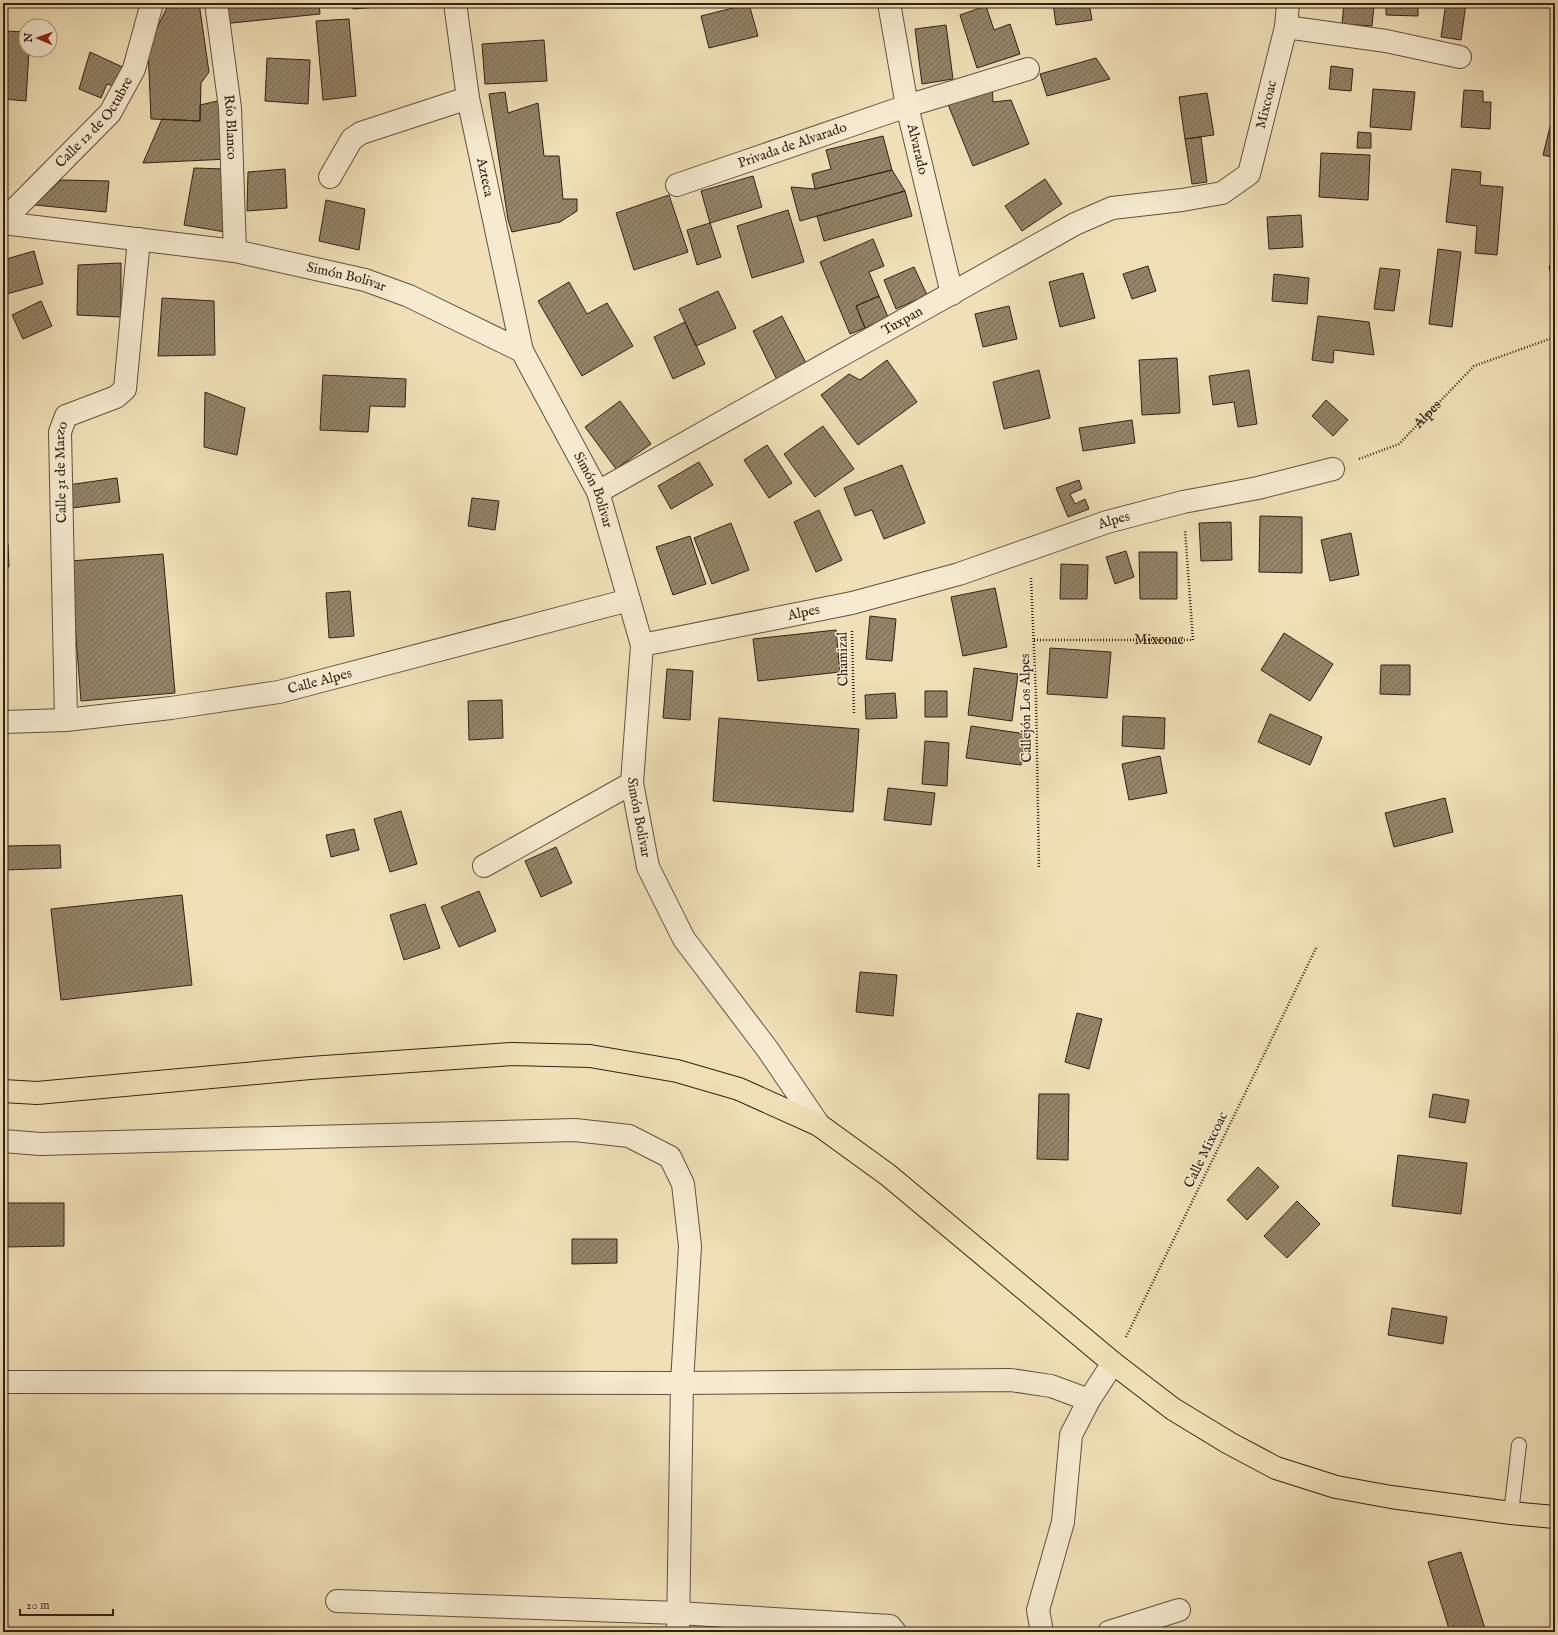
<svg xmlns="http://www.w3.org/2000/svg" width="1558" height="1635" font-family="'IM FELL English',serif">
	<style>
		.building { fill: url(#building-hatch); stroke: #302115 }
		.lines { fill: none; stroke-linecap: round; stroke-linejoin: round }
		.lane-casing { stroke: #60513e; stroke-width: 16 }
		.street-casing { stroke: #60513e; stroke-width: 24 }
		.highway-casing { stroke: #302115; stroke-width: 24 }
		.path { stroke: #302115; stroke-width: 2.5; stroke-dasharray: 1 2; stroke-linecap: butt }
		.lane { stroke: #f6ebd0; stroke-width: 14 }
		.street { stroke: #f6ebd0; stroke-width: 22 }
		.highway { stroke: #f1e0b7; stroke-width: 22 }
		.labels { text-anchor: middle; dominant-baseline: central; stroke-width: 3; stroke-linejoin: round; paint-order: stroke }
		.street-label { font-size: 14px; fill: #302115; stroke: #f6ebd0 }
	</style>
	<defs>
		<pattern id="building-hatch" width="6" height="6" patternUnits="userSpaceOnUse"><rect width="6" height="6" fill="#948469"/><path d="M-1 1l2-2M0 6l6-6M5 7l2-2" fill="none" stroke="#796c55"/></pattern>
	</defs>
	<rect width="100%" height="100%" fill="#f1e0b7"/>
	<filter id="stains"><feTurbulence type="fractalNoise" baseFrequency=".005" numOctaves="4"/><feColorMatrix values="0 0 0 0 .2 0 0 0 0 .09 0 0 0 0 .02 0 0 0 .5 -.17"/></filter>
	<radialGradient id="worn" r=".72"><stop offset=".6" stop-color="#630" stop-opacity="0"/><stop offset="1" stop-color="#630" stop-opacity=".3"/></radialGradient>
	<path class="building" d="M169 3H199L209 72 201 83 200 121 151 119 148 47Z
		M219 3H319L320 14 222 24Z
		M353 3H428L353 9Z
		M1053 3H1089L1092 20 1056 25Z
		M1170 3H1190V5Z
		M1196 3H1220V6L1195 4Z
		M1344 3 1374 5 1372 26 1342 24Z
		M1386 3H1418V16L1386 15Z
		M1446 3H1466L1461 40 1441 37Z
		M749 4 758 36 709 48 701 16Z
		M986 6 994 30 1010 24 1020 54 977 68 960 15Z
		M349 19 356 96 323 100 316 21Z
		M946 25 953 79 922 84 915 29Z
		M3 31 26 32V50H29L26 101 3 99Z
		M544 40 547 81 485 84 482 44Z
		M90 52 129 70 120 88 107 84 101 98 79 89Z
		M267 58 310 60 308 104 265 101Z
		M1096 58 1110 79 1047 96 1040 74Z
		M1331 66 1353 69 1351 91 1329 89Z
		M992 84 993 102 1011 100 1029 144 973 166 947 102Z
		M1373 89 1415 92 1411 130 1370 127Z
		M1464 90 1483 91V102H1491L1490 129 1461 127Z
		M505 92 508 113 538 103 544 156H559L563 199H577V211L560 222 512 232 508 220 489 94Z
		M1207 93 1214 135 1185 139 1179 97Z
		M226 99 229 159 143 163 162 119 200 121V105Z
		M1554 111H1555V158L1543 155Z
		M1358 132 1371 133V148H1357Z
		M883 136 892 170 815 189 812 174 831 169 826 150Z
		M1201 137 1207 182 1192 184 1185 139Z
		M1321 153 1370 155 1368 200 1319 197Z
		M194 168 226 169 225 232 184 225Z
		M285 169 287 208 247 211 248 172Z
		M1452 169 1481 172 1480 185 1503 187 1497 255 1475 253 1477 226 1446 222Z
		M892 170 905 191 800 221 791 187 815 189Z
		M753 176 762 207 710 223 701 191Z
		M1045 179 1062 204 1022 231 1005 206Z
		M61 180 109 181 106 212 35 205Z
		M905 191 912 216 824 241 817 216Z
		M669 195 688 252 634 270 616 213Z
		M326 200 365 209 359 250 319 241Z
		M788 210 804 262 752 278 737 226Z
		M1301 215 1303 247 1269 249 1267 217Z
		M710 223 721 257 697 265 687 230Z
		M873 239 884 266 869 272 879 296 856 306 865 328 850 334 820 262Z
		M1438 249 1461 252 1452 327 1429 324Z
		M34 251 43 284 3 295V260Z
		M121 263V317L77 315 78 265Z
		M1148 266 1156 291 1132 299 1123 274Z
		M1549 266 1555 268V298Z
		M914 267 927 295 896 309 884 280Z
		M1380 268 1400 270 1394 311 1374 309Z
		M1083 273 1095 318 1060 327 1049 282Z
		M1274 274 1309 278 1307 304 1272 301Z
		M569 282 587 314 607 303 633 346 582 376 538 301Z
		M718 291 736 328 696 346 679 309Z
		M879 296 888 317 865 328 856 306Z
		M162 298 214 301 215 355 158 356Z
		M41 301 52 326 23 339 12 315Z
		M1009 306 1017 339 983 347 975 314Z
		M782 316 807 365 777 380 753 331Z
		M1318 316 1369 322 1374 355 1334 350 1333 363 1312 360Z
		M685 322 705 364 673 379 654 337Z
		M1177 358 1180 413 1142 415 1139 360Z
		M887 360 917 402 858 445 821 395 849 374 860 380Z
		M1039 370 1050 418 1004 429 993 382Z
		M1249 370 1257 424 1238 427 1234 402 1213 405 1209 376Z
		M323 375 406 379 405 407 370 406 368 432 320 430Z
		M205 392 245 408 237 455 204 447Z
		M1326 400 1348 420 1333 436 1312 416Z
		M620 401 651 444 616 469 585 427Z
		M1132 420 1135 443 1083 451 1079 428Z
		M823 426 854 469 815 497 784 454Z
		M767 445 792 483 769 498 744 460Z
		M699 462 713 485 671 509 658 486Z
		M902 465 925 523 884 539 872 510 855 516 844 488Z
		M117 478 120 502 72 508 68 485Z
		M1079 480 1082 489 1070 494 1075 504 1085 499 1089 509 1068 517 1056 488Z
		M472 498 499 501 495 530 468 526Z
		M3 499H7V526H3Z
		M819 510 842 560 816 572 794 522Z
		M1260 516 1302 517V573L1259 572Z
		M1231 522 1232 560 1201 561 1199 523Z
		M731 523 749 570 712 584 694 538Z
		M1351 533 1359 575 1330 581 1321 540Z
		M690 536 706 584 673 595 656 547Z
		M3 544H8L9 567H3Z
		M1126 551 1134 577 1115 584 1106 557Z
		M1139 552H1177V599H1140Z
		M163 554 175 693 81 701 70 561Z
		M1061 564 1088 565 1087 599H1060Z
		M995 588 1007 647 963 656 951 597Z
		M350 591 354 636 329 638 326 593Z
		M870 616 896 619 892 661 866 659Z
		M836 630 840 672 758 681 753 639Z
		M1284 633 1333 664 1310 701 1261 670Z
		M1050 648 1111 652 1107 698 1047 694Z
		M1381 665H1410V695L1380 694Z
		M974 668 1018 674 1012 721 968 715Z
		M667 669 693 671 690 720 663 718Z
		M1555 672V684L1550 675Z
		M925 691H947V717H925Z
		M895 693 897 718 866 719 865 695Z
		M502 700 503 738 469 740 468 701Z
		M1270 714 1322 737 1310 765 1258 742Z
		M1123 716 1165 718 1164 749 1122 746Z
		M719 718 859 729 853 812 713 801Z
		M971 726 1026 734 1021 765 966 758Z
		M925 741 949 743 947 786 922 784Z
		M1160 756 1167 793 1129 800 1122 764Z
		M888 788 935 793 931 825 884 820Z
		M1445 798 1453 832 1394 847 1385 813Z
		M401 811 417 864 390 872 374 819Z
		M354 829 359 850 331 857 326 835Z
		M60 845 61 868 3 870V846Z
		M556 847 572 883 541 897 525 861Z
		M479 891 496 931 459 947 441 907Z
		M182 895 192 985 61 1000 51 909Z
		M425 904 440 948 404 960 390 915Z
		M860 972 897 975 893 1016 856 1012Z
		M1077 1013 1102 1019 1089 1069 1065 1062Z
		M1039 1094H1069L1068 1160 1037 1159Z
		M1433 1094 1469 1100 1465 1123 1429 1117Z
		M1398 1155 1467 1163 1461 1214 1392 1206Z
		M1258 1167 1279 1187 1247 1220 1227 1200Z
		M1297 1201 1320 1224 1287 1258 1264 1236Z
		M3 1203H64V1246L3 1247Z
		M572 1239H617V1263L572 1264Z
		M1392 1308 1447 1317 1443 1344 1388 1335Z
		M1461 1552 1486 1632H1450L1428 1562Z"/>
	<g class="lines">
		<defs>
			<path id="lane" d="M1511 1513 1519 1445"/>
			<g id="street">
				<path id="s3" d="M216 3 230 108 235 251"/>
				<path id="s4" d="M455 3 468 98 522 351"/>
				<path id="s5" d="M889 3 907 106 952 294"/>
				<path d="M1286 27 1386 41 1460 57"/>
				<path d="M330 177 352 139 361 133 468 98"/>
				<path id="s6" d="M677 185 907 106 1028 69"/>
				<path id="s7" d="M3 221 110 113 134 69 152 3"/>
				<path id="s8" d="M3 223 235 251 365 280 409 296 522 351 598 492 642 645 632 783 648 867 684 939 768 1050 819 1125"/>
				<path id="s9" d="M598 492 1075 224 1112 208 1182 200 1222 193 1249 174 1286 27 1288 3"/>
				<path id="s10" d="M642 645 852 603 959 574 1107 522 1183 502 1258 488 1333 469"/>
				<path id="s11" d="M66 720 60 432 66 416 116 397 125 389 139 239"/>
				<path id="s12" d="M3 722 66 720 171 708 279 692 629 600"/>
				<path d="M484 866 632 783"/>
				<path d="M3 1141 40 1144 575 1130 629 1136 670 1157 683 1184 690 1246 682 1383 678 1632"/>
				<path d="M3 1382 682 1383 1011 1380 1051 1386 1089 1400"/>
				<path d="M337 1601 678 1613 890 1626 895 1632"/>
				<path d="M1042 1632 1038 1610 1063 1522 1071 1435 1089 1400 1113 1363"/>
				<path d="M1109 1632 1179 1610"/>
			</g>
			<path id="highway" d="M3 1091 37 1093 310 1068 512 1054 590 1056 677 1071 739 1089 819 1125 888 1175 1113 1363 1173 1409 1229 1443 1276 1468 1336 1487 1391 1497 1511 1513 1555 1517"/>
		</defs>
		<use href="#lane" class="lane-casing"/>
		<use href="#street" class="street-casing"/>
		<use href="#highway" class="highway-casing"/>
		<g class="path">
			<path id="s1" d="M1359 459 1399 444 1474 366 1555 337"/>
			<path d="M1031 578 1036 696 1039 867"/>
			<path d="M852 631 854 714"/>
			<path id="s2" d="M1034 640H1193L1185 530"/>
			<path d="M1126 1337 1317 946"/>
		</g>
		<use href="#lane" class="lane"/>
		<use href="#street" class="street"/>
		<use href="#highway" class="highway"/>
	</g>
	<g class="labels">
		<g class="street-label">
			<text stroke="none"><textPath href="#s9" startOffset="803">Mixcoac</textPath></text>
			<text stroke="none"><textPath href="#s7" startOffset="135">Calle 12 de Octubre</textPath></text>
			<text stroke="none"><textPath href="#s3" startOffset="125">Río Blanco</textPath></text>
			<text stroke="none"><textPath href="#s6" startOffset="122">Privada de Alvarado</textPath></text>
			<text stroke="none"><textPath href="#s5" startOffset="149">Alvarado</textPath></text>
			<text stroke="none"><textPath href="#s4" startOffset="177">Azteca</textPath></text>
			<text stroke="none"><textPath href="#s8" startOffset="348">Simón Bolivar</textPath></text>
			<text stroke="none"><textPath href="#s9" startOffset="349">Tuxpan</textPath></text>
			<text stroke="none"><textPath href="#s1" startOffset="84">Alpes</textPath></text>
			<text stroke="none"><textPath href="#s11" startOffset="248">Calle 31 de Marzo</textPath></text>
			<text stroke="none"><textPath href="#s8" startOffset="696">Simón Bolivar</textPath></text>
			<text stroke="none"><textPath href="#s10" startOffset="489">Alpes</textPath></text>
			<text stroke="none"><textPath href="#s10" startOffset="165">Alpes</textPath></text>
			<text stroke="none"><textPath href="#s2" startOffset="125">Mixcoac</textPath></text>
			<text transform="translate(843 659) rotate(-91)">Chamizal</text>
			<text stroke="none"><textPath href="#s12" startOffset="320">Calle Alpes</textPath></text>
			<text transform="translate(1026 708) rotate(-91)">Callejón Los Alpes</text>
			<text stroke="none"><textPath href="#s8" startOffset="1032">Simón Bolivar</textPath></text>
			<text transform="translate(1206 1150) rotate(-64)">Calle Mixcoac</text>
		</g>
	</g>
	<rect width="1558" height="1635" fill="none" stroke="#f1e0b7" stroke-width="16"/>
	<rect x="4" y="4" width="1550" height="1627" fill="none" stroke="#302115" stroke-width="2"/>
	<rect x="8" y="8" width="1542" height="1619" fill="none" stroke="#302115"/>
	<g transform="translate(38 38) rotate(272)"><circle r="19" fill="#f6ebd0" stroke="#a79a85"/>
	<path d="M0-3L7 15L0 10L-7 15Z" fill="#8f2418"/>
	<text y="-6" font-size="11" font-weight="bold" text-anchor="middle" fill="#302115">N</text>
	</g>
	<path d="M20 1609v6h93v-6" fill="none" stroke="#302115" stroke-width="2"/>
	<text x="26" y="1609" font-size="12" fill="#302115" stroke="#f6ebd0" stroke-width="3" paint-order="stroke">20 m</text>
	<rect width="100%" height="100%" filter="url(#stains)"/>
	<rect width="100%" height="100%" fill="url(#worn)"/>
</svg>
